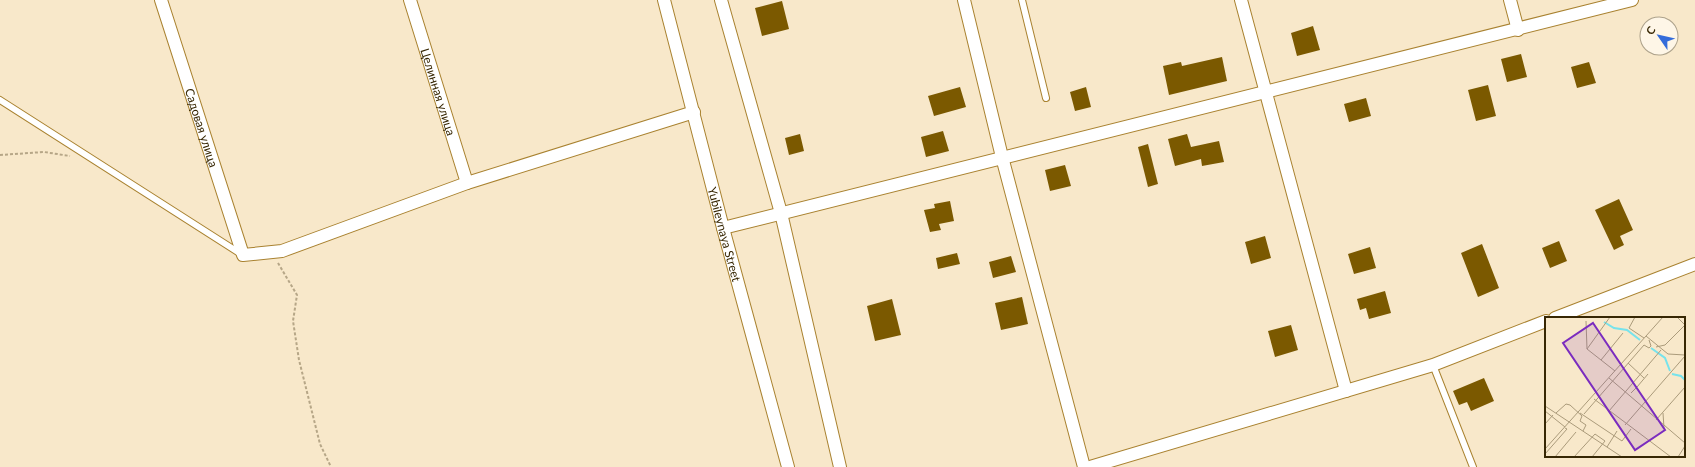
<svg xmlns="http://www.w3.org/2000/svg" width="1695" height="467" font-family="Lato,sans-serif">
	<style>
		.building { fill: #7b5900 }
		.lines { fill: none; stroke-linecap: round; stroke-linejoin: round }
		.lane-casing { stroke: #a98230; stroke-width: 8 }
		.street-casing { stroke: #a98230; stroke-width: 14 }
		.path { stroke: #b6a687; stroke-width: 2; stroke-dasharray: 3 2; stroke-linecap: butt }
		.lane { stroke: #fff; stroke-width: 6 }
		.street { stroke: #fff; stroke-width: 12 }
		.labels { text-anchor: middle; dominant-baseline: central; stroke-width: 4; stroke-linejoin: round; paint-order: stroke }
		.street-label { font-size: 12px; fill: #372704; stroke: #fef6e7 }
		.inset-river { fill: none; stroke: #77e3ec; stroke-width: 2 }
		.inset-road { fill: none; stroke: #ab9b7b; stroke-width: 1 }
		.view { fill: #7b2cbf; fill-opacity: 0.15; stroke: #7b2cbf; stroke-width: 2 }
		.inset-edge { fill: none; stroke: #372704; stroke-width: 2 }
	</style>
	<rect width="100%" height="100%" fill="#f8e8ca"/>
	<path class="building" d="M782 1 789 29 762 36 755 8Z
		M1313 26 1320 50 1297 56 1291 33Z
		M1521 54 1527 77 1507 82 1501 59Z
		M1222 57 1227 81 1169 95 1163 66 1181 62 1182 66Z
		M1589 62 1596 83 1577 88 1571 67Z
		M1488 85 1496 116 1476 121 1468 90Z
		M960 87 966 107 934 116 928 96Z
		M1086 87 1091 107 1075 111 1070 92Z
		M1366 98 1371 116 1349 122 1344 104Z
		M943 131 949 151 926 157 921 137Z
		M800 134 804 151 789 155 785 138Z
		M1187 134 1191 147 1219 141 1224 162 1202 166 1201 159 1175 166 1168 139Z
		M1148 144 1158 184 1148 187 1138 147Z
		M1065 165 1071 186 1050 191 1045 170Z
		M1619 199 1633 230 1620 236 1624 245 1614 250 1595 210Z
		M950 201 954 221 939 224 941 230 930 232 924 210 935 208 934 204Z
		M1265 236 1271 258 1251 264 1245 242Z
		M1559 241 1567 261 1550 268 1542 248Z
		M1482 244 1499 288 1478 297 1461 253Z
		M1370 247 1376 268 1354 274 1348 254Z
		M957 253 960 264 938 269 936 258Z
		M1011 256 1016 272 993 278 989 262Z
		M1385 291 1391 313 1369 319 1366 308 1360 310 1357 299Z
		M1022 297 1028 324 1001 330 995 303Z
		M892 299 901 335 875 341 867 306Z
		M1291 325 1298 350 1275 357 1268 331Z
		M1484 378 1494 401 1471 411 1467 402 1459 405 1453 391Z"/>
	<g class="lines">
		<defs>
			<path id="lane" d="M1022 0 1046 98
				M0 100 241 254
				M1433 365 1473 467"/>
			<g id="street">
				<path id="s1" d="M161 0 243 255 282 251 467 183 694 112"/>
				<path id="s2" d="M410 0 467 183"/>
				<path id="s3" d="M664 0 723 228 788 467"/>
				<path d="M721 0 781 213 840 467"/>
				<path d="M964 0 1002 157 1084 467"/>
				<path d="M1241 0 1346 391"/>
				<path d="M1510 0 1518 30"/>
				<path d="M723 228 1632 0"/>
				<path d="M1555 318 1695 264"/>
				<path d="M1090 467 1433 365 1546 321"/>
			</g>
		</defs>
		<use href="#lane" class="lane-casing"/>
		<use href="#street" class="street-casing"/>
		<path class="path" d="M0 155 44 152 70 156
			M278 263 297 295 293 321 299 360 320 444 331 467"/>
		<use href="#lane" class="lane"/>
		<use href="#street" class="street"/>
	</g>
	<g class="labels">
		<g class="street-label">
			<text stroke="none"><textPath href="#s2" startOffset="96">Целинная улица</textPath></text>
			<text stroke="none"><textPath href="#s1" startOffset="134">Садовая улица</textPath></text>
			<text stroke="none"><textPath href="#s3" startOffset="242">Yubileynaya Street</textPath></text>
		</g>
	</g>
	<g transform="translate(1545 317)">
		<rect width="140" height="140" fill="#f8e8ca"/>
		<path class="inset-river" d="M59 5 69 11 82 13 95 23M106 31 120 41 125 54M127 57 136 59 140 63"/>
		<path class="inset-road" d="M90 0 84 11 99 21M41 4 42 32 70 54M101 19 123 37 140 38M111 30 120 28 140 8 132 0M42 32 65 0M56 43 78 16M83 46 99 61M64 61 140 126M92 70 103 57M86 76 92 70 89 67M49 82 126 140M0 89 77 140M0 94 20 110M64 94 116 33M11 96 21 87 25 88 37 99 35 104 41 108 38 114M35 96 77 124 86 112M118 96 119 111M39 97 99 28 104 31 106 29 104 23M111 103 140 70M0 107 8 98M80 108 140 39M62 130 72 114M0 132 118 0M0 137 22 112 20 111M10 140 31 115M29 140 50 117 60 124 47 140M133 140 140 129"/>
		<path class="view" d="M48 6 120 113 90 133 18 26Z"/>
		<rect width="140" height="140" class="inset-edge"/>
	</g>
	<g transform="translate(1659 36) rotate(304)"><circle r="19" fill="#fef6e7" stroke="#aea38c"/>
	<path d="M0-3L7 15L0 10L-7 15Z" fill="#346cda"/>
	<text y="-6" font-size="11" font-weight="bold" text-anchor="middle" fill="#372704">С</text>
	</g>
</svg>
